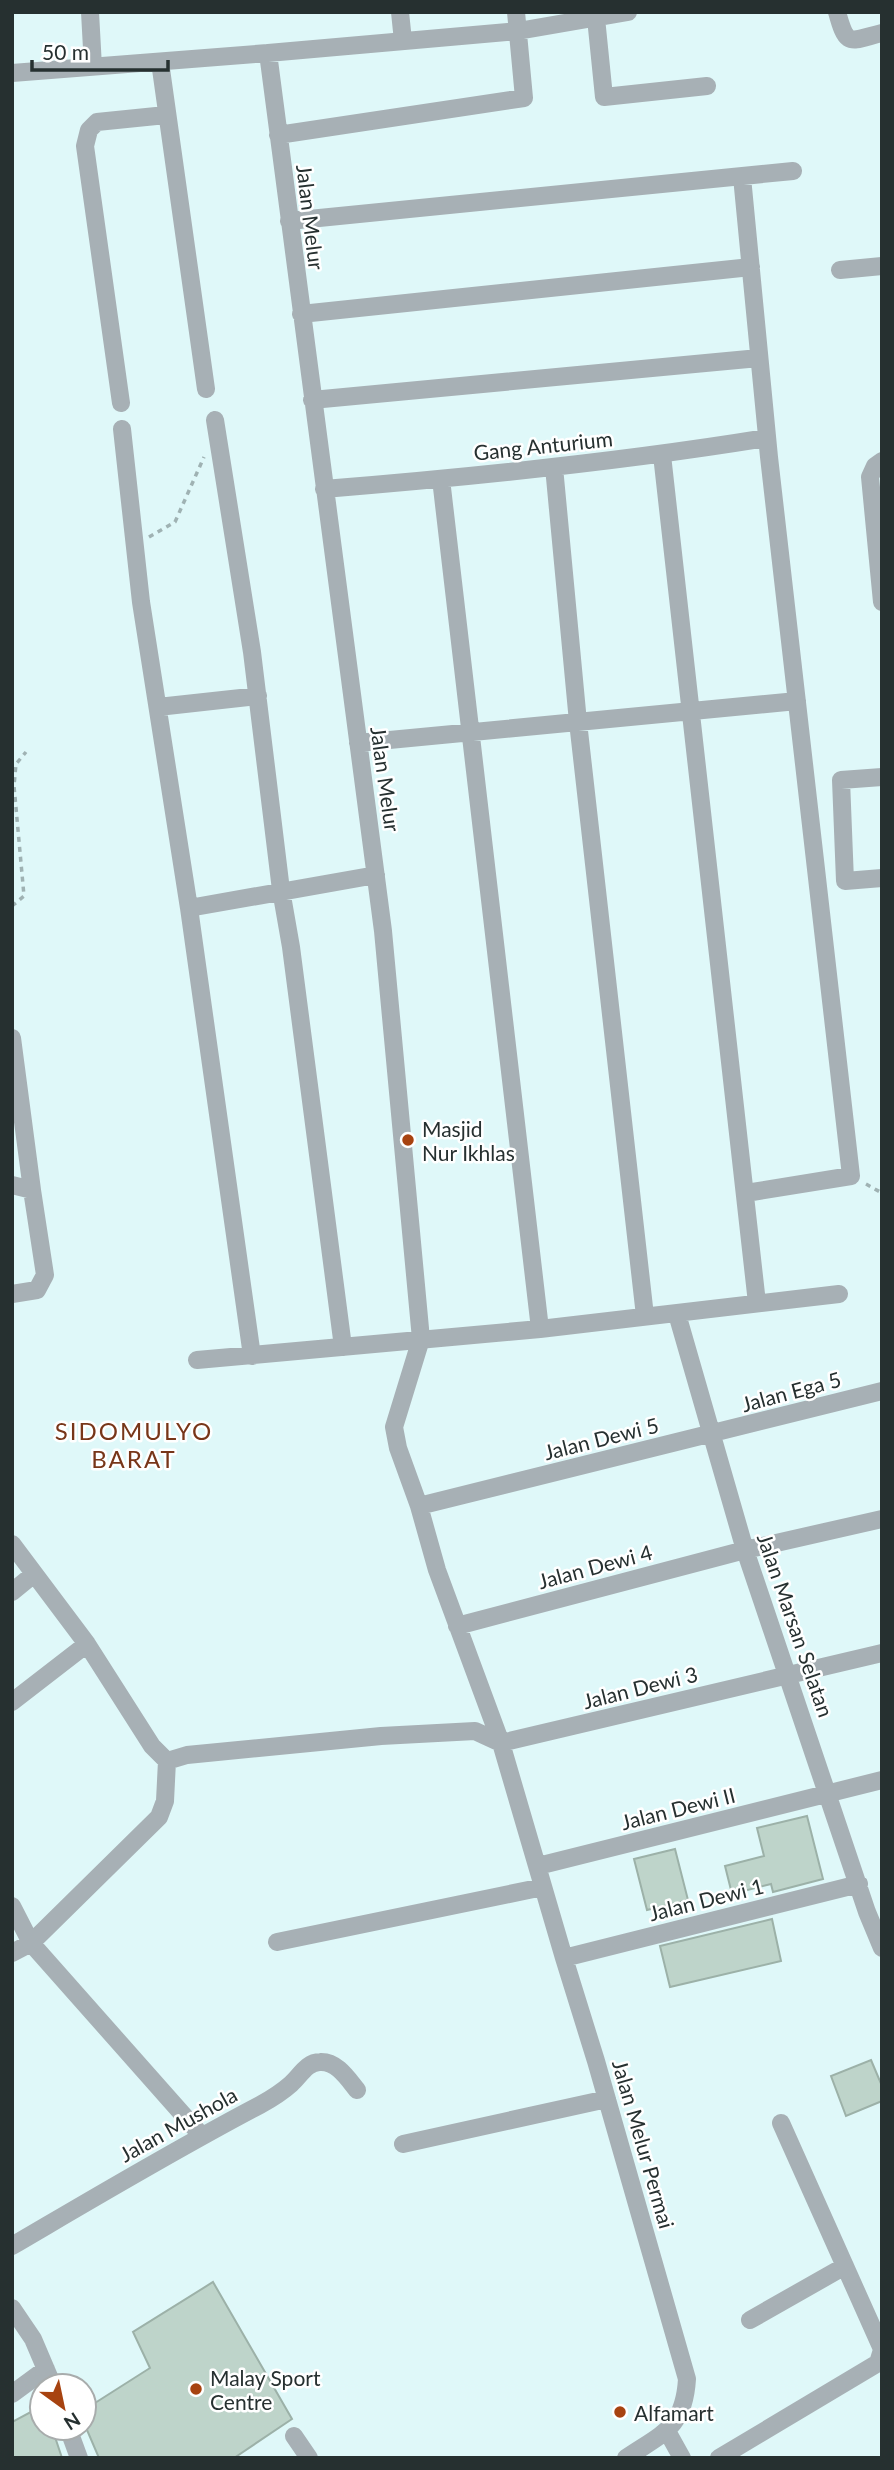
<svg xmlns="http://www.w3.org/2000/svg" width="894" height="2470" font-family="Lato,sans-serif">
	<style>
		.building { fill: #bed4ca; stroke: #9cb1a8; stroke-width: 2 }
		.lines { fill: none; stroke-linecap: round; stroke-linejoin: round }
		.path { stroke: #9fb2b3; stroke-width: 3.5; stroke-dasharray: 5 5; stroke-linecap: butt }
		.minor { stroke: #a7b0b5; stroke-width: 18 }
		.poi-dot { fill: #a74310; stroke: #fff; stroke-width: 2.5 }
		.labels { text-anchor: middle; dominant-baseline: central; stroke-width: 5; stroke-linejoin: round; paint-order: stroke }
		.street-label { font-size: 21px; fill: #263030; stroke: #fff }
		.poi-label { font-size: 21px; fill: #263030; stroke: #fff; text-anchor: start }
		.quarter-label { font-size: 24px; letter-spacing: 2px; fill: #773619; stroke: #fff }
	</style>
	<rect width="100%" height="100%" fill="#dff8f9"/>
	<path class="building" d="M807 1816 823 1879 773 1892 771 1884 732 1894 725 1866 764 1856 757 1828Z
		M675 1849 688 1900 647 1910 634 1859Z
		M772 1919 781 1961 670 1987 660 1946Z
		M871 2060 882 2086V2101L846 2116 831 2076Z
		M213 2282 292 2419 234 2458H99L84 2423V2410L150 2368 133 2332Z
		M42 2406V2428H52L62 2458H12V2422Z"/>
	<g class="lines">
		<path class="path" d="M149 537 175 522 204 457
			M12 906 24 896 14 786 16 764 26 752
			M866 1184 882 1193"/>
		<path class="minor" d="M90 12 93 67
			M400 12 403 41
			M837 12C847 48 849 41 882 33
			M596 18 604 97 707 86
			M268 53 383 931 421 1339 394 1427 398 1448 419 1506 437 1570 501 1743 564 1958 596 2061 687 2379C684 2428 663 2433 626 2458
			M160 62 206 389
			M12 73 268 53 518 31 628 12
			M278 135 524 98 516 12
			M742 177 769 457 851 1176 746 1193
			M289 221 793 171
			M840 270 882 266
			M301 314 751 267
			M312 400 759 358
			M121 403 85 146 89 130 97 122 166 115
			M215 420 252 652 281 890 291 947 343 1347
			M122 429 141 602 189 908
			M662 455 757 1303
			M554 467 578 722 645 1316
			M441 479 540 1329
			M324 489C472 477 620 462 767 438
			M882 570 879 571 882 602
			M879 571 870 477 875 466 882 461
			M158 707 258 696
			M358 743 797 701
			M882 777 841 780 845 881 882 878
			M12 1038 32 1190 12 1185
			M12 1294 37 1290 45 1275 32 1190
			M677 1314 745 1550 867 1912 882 1948
			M252 1356 189 908 376 875
			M197 1360 540 1329 839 1294
			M419 1506 882 1391
			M12 1544 87 1644 152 1746 167 1761
			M12 1592 34 1574
			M457 1626 745 1550 882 1519
			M12 1702 87 1644
			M501 1743 882 1653
			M538 1866 882 1780
			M12 1906 31 1943 201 2135
			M277 1942 543 1887
			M12 1953 31 1943 159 1817 165 1801 167 1761 187 1755 381 1736 475 1731 501 1743
			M564 1958 859 1884
			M781 2123 882 2349
			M403 2144 607 2099
			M12 2246C94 2198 176 2149 260 2105 271 2099 282 2092 291 2084 300 2076 307 2062 320 2062 337 2061 348 2079 357 2090
			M12 2308 33 2339 53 2386
			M750 2320 845 2266
			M12 2394 46 2369
			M68 2428 79 2458
			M667 2431 682 2458
			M294 2436 309 2458
			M719 2458 878 2363 882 2350"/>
	</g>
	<g class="poi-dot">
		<circle cx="408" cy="1140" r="7"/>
		<circle cx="196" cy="2389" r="7"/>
		<circle cx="620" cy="2412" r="7"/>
	</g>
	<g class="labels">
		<g class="street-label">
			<text transform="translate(311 217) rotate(83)">Jalan Melur</text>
			<text transform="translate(543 445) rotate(-6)">Gang Anturium</text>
			<text transform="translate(386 779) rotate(82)">Jalan Melur</text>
			<text transform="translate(791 1391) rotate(-15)">Jalan Ega 5</text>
			<text transform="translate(601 1438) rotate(-14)">Jalan Dewi 5</text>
			<text transform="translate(595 1566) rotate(-15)">Jalan Dewi 4</text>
			<text transform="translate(796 1625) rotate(71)">Jalan Marsan Selatan</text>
			<text transform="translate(640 1687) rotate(-14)">Jalan Dewi 3</text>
			<text transform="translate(678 1808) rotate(-14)">Jalan Dewi II</text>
			<text transform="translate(706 1899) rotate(-14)">Jalan Dewi 1</text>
			<text transform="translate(178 2124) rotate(-29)">Jalan Mushola</text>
			<text transform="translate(644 2144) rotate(74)">Jalan Melur Permai</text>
		</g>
		<g class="poi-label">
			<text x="422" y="1128">Masjid<tspan x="422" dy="24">Nur Ikhlas</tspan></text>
			<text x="210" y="2377">Malay Sport<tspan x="210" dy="24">Centre</tspan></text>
			<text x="634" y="2412">Alfamart</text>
		</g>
		<g class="quarter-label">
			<text x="134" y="1430">SIDOMULYO<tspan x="134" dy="28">BARAT</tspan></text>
		</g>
	</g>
	<rect width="894" height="2470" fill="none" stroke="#263030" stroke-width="28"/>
	<g transform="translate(63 2407) rotate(147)"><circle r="33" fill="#ffffff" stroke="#a8acac" stroke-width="2"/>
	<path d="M0-5L12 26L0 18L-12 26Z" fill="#a74310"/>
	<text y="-10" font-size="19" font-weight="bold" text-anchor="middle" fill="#263030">N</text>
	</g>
	<path d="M32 60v10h136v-10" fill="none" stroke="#263030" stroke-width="3.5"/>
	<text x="42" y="60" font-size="21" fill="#263030" stroke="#ffffff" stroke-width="5" paint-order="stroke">50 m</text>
</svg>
